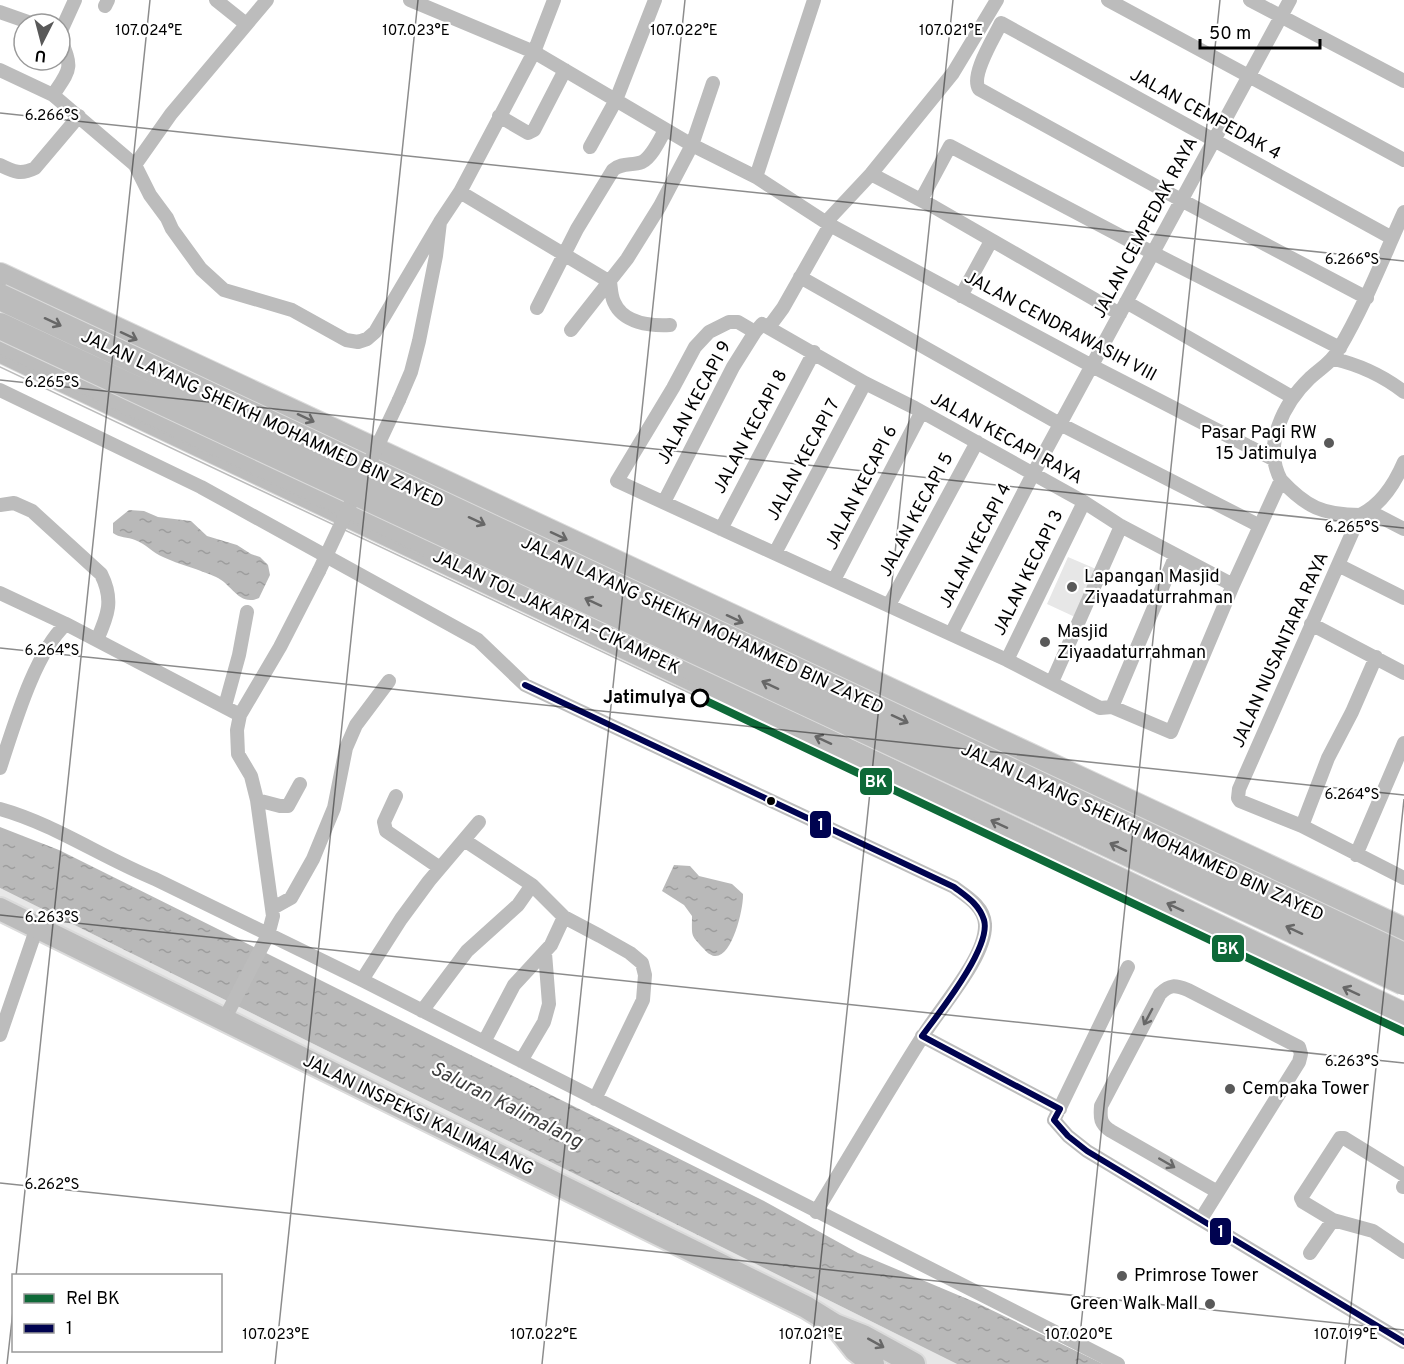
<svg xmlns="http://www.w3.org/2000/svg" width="1404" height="1364" font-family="Overpass,sans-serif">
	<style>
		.green { fill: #e7e7e7 }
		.water { fill: url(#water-ripples) }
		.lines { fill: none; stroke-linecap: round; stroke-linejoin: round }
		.primary-casing { stroke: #dbdbdb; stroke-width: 26 }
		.highway-casing { stroke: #dbdbdb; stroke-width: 28 }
		.street { stroke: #bcbcbc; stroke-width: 14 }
		.primary { stroke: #bcbcbc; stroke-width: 22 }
		.highway { stroke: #bcbcbc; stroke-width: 26 }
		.tram { stroke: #bcbcbc; stroke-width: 1.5 }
		.highway-bridge-casing { stroke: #dbdbdb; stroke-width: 28; stroke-linecap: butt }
		.street-bridge { stroke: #bcbcbc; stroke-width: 14 }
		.highway-bridge { stroke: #bcbcbc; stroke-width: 26 }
		.bus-1-casing { stroke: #fff; stroke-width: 10 }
		.bus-1 { stroke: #000350; stroke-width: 6 }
		.rail-1-casing { stroke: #fff; stroke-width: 12 }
		.rail-1 { stroke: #0e6938; stroke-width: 8 }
		.oneway { stroke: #676767 }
		.ticks { fill: none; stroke: #000; stroke-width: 1.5; stroke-opacity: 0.45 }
		.poi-dot { fill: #595959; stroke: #fff; stroke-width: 2 }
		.stop-dot { fill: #fff; stroke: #000; stroke-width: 3 }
		.bus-dot { fill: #000; stroke: #fff; stroke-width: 2 }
		.labels { text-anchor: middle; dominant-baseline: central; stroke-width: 4.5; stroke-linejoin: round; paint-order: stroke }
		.street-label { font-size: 18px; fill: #000; stroke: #fff }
		.poi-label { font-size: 18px; fill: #000; stroke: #fff; text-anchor: start }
		.stop-label { font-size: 18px; font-weight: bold; fill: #000; stroke: #fff; text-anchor: end }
		.water-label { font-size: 20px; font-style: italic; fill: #3c3c3c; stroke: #fff }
		.ticks-label { font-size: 15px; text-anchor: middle; fill: #000; stroke: #fff; stroke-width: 4.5; stroke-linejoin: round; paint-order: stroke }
		.line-badge { stroke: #fff; stroke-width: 2 }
		.badge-label { font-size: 16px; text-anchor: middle; font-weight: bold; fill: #fff }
	</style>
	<defs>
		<pattern id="water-ripples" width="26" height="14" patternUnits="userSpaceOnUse" patternTransform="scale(1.5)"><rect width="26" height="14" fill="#b9b9b9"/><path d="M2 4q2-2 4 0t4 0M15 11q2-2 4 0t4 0" fill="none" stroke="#9d9d9d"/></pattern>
	</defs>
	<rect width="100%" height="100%" fill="#fff"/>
	<path class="green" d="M1068 557 1096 569 1075 617 1047 604Z
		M0 888 957 1364H914L0 908Z"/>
	<path class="water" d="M129 510 144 511 158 517 191 521 207 536 237 545 251 554 260 557 268 565 270 575 259 598C239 607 232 584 216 577 199 569 180 565 163 557 153 553 146 544 135 540 128 537 119 538 113 533V523Z
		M0 827 59 850 764 1201 858 1253 977 1303 1103 1364H957L0 888Z
		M674 865 690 866 699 876 732 884 743 894C744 909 728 978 704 949 690 934 692 937 692 916L684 905 662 891Z"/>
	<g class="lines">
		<defs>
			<path id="primary" d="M0 909 806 1307 835 1325 863 1336 914 1364
				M836 1326 855 1350 873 1364"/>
			<path id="highway" d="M0 276 1404 931
				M0 349 1404 1016"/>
		</defs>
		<use href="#primary" class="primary-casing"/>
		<use href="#highway" class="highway-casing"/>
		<path class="street" d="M216 0 246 24
			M267 0 171 114 135 165 150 195 167 218 172 229 201 269 224 290 292 310 346 340 358 342 367 339 375 332 440 222
			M410 0 534 52 692 145 756 177 830 225 1092 366 1273 459
			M1108 0 1404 160
			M1250 0 1404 81
			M105 6 108 0
			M0 12 34 24
			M60 33 75 0
			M0 70 53 95 135 165
			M53 95C71 68 73 69 60 38
			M499 116 528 133 534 130 565 70
			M590 147 616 100 655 0
			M0 165C14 172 21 175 35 168L79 116
			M871 174 934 207 1120 314
			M756 177 814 0
			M460 192 610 282C611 288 611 296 614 302 623 323 650 326 670 325
			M921 200 950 146 1153 253 1340 348
			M826 222 871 174 953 73 997 0
			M800 277 1060 424 1260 526
			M961 296 991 241
			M1367 298 1181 200 979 89C970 75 994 38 1001 23L1392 238
			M1126 302 1292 397
			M537 308 577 229 613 170C622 162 632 166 642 162 652 157 660 139 665 130
			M769 327 783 308 830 225
			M571 330 627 259 660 206 692 145 713 83
			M755 332 738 322H729L709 332 695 347 673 388 617 481 1007 660 1100 708 1112 707 1171 732 1233 585 1281 480C1262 445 1284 403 1310 378 1321 368 1332 362 1339 349 1365 305 1383 258 1404 212
			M1334 359C1360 365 1382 375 1404 392
			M0 390 201 487 478 640 525 685 954 887C966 896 984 906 985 924 987 957 938 1010 921 1039 885 1096 851 1154 816 1212
			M399 400 411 372 419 341 436 256 440 222 460 192 534 52 554 0
			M1281 480C1306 507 1323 515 1360 515
			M664 502 733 367 755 332 762 324 865 383 915 408 1084 502 1121 526 1233 585
			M0 505 14 503 32 511 101 574C114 600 108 615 97 640
			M1369 511 1404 529
			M721 529 814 352
			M775 553 865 383
			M1338 565 1404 598
			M834 580 921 413
			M0 593 66 624
			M889 605 977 442
			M1311 624 1404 673
			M951 634 1033 474 1290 0
			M1376 657 1352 712 1328 758 1302 826 1240 801 1238 798 1239 789 1360 515C1381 505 1395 483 1404 462
			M1007 660 1084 502
			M1052 682 1121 526
			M225 706 239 655 247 612
			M1112 707 1176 555
			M0 768C14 726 34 654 66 624L240 715
			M396 796 384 822 386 831 440 868
			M257 800 280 806H288L300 784
			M0 809C54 824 103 858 155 879L362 980 1118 1364
			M1302 826 1404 878
			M464 840 532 885 564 917 600 936 630 953 642 963 645 975 643 1000 595 1099
			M1356 855 1404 743
			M273 908 291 898 313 859 334 808 346 748 356 725 389 681
			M1128 967 1054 1120 1068 1136 1087 1151 1404 1342
			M362 980 401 919 429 881 479 822
			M422 1011 467 951 518 905 532 885
			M225 1018 268 935 273 916 257 800 251 776 238 754 237 730 240 715 280 647 319 571
			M0 1035 37 927
			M922 1036 1060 1109
			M484 1042 514 985 551 945 564 917
			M521 1061 544 1022 549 1004 545 953
			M1404 1175 1344 1138H1340L1301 1198 1303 1202 1333 1220 1373 1231 1404 1252
			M1403 1187 1404 1185
			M1201 1219 1299 1062 1301 1054 1299 1047 1188 990C1175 985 1170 984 1160 994L1101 1106C1100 1118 1100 1124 1111 1131L1216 1191
			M1310 1253 1333 1220"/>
		<use href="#primary" class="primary"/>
		<use href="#highway" class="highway"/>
		<path class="tram" d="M0 355 703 688
			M0 367 700 698
			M887 786 987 823"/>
		<defs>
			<path id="highway-bridge" d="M0 297 1404 956
				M0 326 1404 982"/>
		</defs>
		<use href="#highway-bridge" class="highway-bridge-casing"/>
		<path class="street-bridge" d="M319 571 399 400"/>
		<use href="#highway-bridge" class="highway-bridge"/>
		<defs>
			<path id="bus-1" d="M525 685 954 887C967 897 979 904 984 920 992 947 938 1014 922 1036
				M922 1036 1060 1109
				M1060 1109 1054 1120 1068 1136 1087 1151 1404 1342"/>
		</defs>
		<use href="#bus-1" class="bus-1-casing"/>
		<use href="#bus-1" class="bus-1"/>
		<defs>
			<path id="rail-1" d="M700 698 1404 1032"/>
		</defs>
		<use href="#rail-1" class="rail-1-casing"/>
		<use href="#rail-1" class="rail-1"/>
	</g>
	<defs><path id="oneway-shaft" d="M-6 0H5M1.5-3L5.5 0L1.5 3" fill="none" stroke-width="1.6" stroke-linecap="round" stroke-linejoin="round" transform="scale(1.5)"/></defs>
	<g class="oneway">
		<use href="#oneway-shaft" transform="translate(53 322) rotate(25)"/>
		<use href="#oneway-shaft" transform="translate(129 336) rotate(25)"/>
		<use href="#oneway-shaft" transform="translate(306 418) rotate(25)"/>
		<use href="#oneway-shaft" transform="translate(477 521) rotate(25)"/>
		<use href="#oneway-shaft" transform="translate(559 536) rotate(25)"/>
		<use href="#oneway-shaft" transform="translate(593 602) rotate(-155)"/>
		<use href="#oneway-shaft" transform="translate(735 619) rotate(25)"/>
		<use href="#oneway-shaft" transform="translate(770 685) rotate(-155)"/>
		<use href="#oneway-shaft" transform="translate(900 719) rotate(25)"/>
		<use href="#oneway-shaft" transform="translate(823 740) rotate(-155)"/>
		<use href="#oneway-shaft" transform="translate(999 824) rotate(-155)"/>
		<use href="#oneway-shaft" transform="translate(1118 847) rotate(-155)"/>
		<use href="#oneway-shaft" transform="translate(1175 907) rotate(-155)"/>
		<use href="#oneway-shaft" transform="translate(1294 930) rotate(-155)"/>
		<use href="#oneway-shaft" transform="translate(1351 991) rotate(-155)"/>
		<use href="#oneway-shaft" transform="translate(1148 1017) rotate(118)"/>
		<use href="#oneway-shaft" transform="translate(1167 1163) rotate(30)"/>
		<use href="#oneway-shaft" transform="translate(876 1343) rotate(29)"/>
	</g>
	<path class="ticks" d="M0 113 1404 261M0 380 1404 528M0 648 1404 795M0 915 1404 1063M0 1183 1404 1330M16 1276 150 0M7 1364 14 1302M275 1364 418 0M542 1364 685 0M810 1364 953 0M1077 1364 1220 0M1345 1364 1404 799"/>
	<g class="poi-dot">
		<circle cx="1329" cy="443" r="6"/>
		<circle cx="1072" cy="587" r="6"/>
		<circle cx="1045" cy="642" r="6"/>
		<circle cx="1230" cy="1089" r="6"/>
		<circle cx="1122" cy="1276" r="6"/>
		<circle cx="1210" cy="1304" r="6"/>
	</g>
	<circle class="stop-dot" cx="700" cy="698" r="8"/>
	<circle class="bus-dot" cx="771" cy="801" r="5"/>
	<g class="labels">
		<g class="street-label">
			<text transform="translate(1205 115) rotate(29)">JALAN CEMPEDAK 4</text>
			<text transform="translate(1146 228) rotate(-62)">JALAN CEMPEDAK RAYA</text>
			<text transform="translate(1060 327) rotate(28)">JALAN CENDRAWASIH VIII</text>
			<text transform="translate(695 403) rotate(-62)">JALAN KECAPI 9</text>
			<text transform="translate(262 420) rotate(25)">JALAN LAYANG SHEIKH MOHAMMED BIN ZAYED</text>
			<text transform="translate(751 432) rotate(-62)">JALAN KECAPI 8</text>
			<text transform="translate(1006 439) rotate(29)">JALAN KECAPI RAYA</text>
			<text transform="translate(804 460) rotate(-62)">JALAN KECAPI 7</text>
			<text transform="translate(862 488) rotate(-63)">JALAN KECAPI 6</text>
			<text transform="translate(917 515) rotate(-62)">JALAN KECAPI 5</text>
			<text transform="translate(976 546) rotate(-63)">JALAN KECAPI 4</text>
			<text transform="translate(1029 573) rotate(-64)">JALAN KECAPI 3</text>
			<text transform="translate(556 613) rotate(25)">JALAN TOL JAKARTA–CIKAMPEK</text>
			<text transform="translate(702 626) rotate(25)">JALAN LAYANG SHEIKH MOHAMMED BIN ZAYED</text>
			<text transform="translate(1281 650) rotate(-66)">JALAN NUSANTARA RAYA</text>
			<text transform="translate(1142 833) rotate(25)">JALAN LAYANG SHEIKH MOHAMMED BIN ZAYED</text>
			<text transform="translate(418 1116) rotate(26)">JALAN INSPEKSI KALIMALANG</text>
		</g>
		<g class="poi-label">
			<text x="1317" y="433" text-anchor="end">Pasar Pagi RW<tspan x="1317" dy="21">15 Jatimulya</tspan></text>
			<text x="1084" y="577">Lapangan Masjid<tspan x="1084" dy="21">Ziyaadaturrahman</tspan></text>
			<text x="1057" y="632">Masjid<tspan x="1057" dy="21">Ziyaadaturrahman</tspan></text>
			<text x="1242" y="1089">Cempaka Tower</text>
			<text x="1134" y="1276">Primrose Tower</text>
			<text x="1198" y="1304" text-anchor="end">Green Walk Mall</text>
		</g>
		<g class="stop-label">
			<text x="686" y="698">Jatimulya</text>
		</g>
		<g class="water-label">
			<text transform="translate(506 1106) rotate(27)">Saluran Kalimalang</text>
		</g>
	</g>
	<g class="ticks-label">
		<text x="149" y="35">107.024°E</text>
		<text x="416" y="35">107.023°E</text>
		<text x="684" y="35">107.022°E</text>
		<text x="951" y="35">107.021°E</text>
		<text x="52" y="120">6.266°S</text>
		<text x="1352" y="264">6.266°S</text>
		<text x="52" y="387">6.265°S</text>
		<text x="1352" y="532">6.265°S</text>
		<text x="52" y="655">6.264°S</text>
		<text x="1352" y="799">6.264°S</text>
		<text x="52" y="922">6.263°S</text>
		<text x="1352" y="1066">6.263°S</text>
		<text x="52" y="1189">6.262°S</text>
		<text x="276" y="1339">107.023°E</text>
		<text x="544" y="1339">107.022°E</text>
		<text x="811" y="1339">107.021°E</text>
		<text x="1079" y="1339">107.020°E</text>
		<text x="1346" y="1339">107.019°E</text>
	</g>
	<g class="line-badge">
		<rect x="859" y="767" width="34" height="29" rx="6" fill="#0e6938"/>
		<rect x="809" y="810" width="23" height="29" rx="6" fill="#000350"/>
		<rect x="1211" y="934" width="34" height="29" rx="6" fill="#0e6938"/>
		<rect x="1209" y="1217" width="23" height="29" rx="6" fill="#000350"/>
	</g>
	<g class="badge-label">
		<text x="876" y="787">BK</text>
		<text x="821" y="830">1</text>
		<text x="1228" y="954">BK</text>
		<text x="1221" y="1237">1</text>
	</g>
	<rect x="12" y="1274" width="210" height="78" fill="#ffffff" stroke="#999999" stroke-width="1.5"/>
	<rect x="24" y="1294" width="30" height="9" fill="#0e6938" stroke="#999999" stroke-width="1.5"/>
	<text x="66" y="1304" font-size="18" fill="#000000">Rel BK</text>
	<rect x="24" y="1324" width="30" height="9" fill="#000350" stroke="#999999" stroke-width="1.5"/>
	<text x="66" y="1334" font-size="18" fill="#000000">1</text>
	<g transform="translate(42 42) rotate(186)"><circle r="28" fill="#ffffff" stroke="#999999" stroke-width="1.5"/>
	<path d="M0-4.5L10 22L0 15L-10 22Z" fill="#595959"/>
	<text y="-9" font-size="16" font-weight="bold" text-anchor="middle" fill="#000000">U</text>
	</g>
	<path d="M1200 39v9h120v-9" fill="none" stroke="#000000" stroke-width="3"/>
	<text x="1209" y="39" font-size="18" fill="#000000" stroke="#ffffff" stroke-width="4.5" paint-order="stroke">50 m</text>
</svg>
